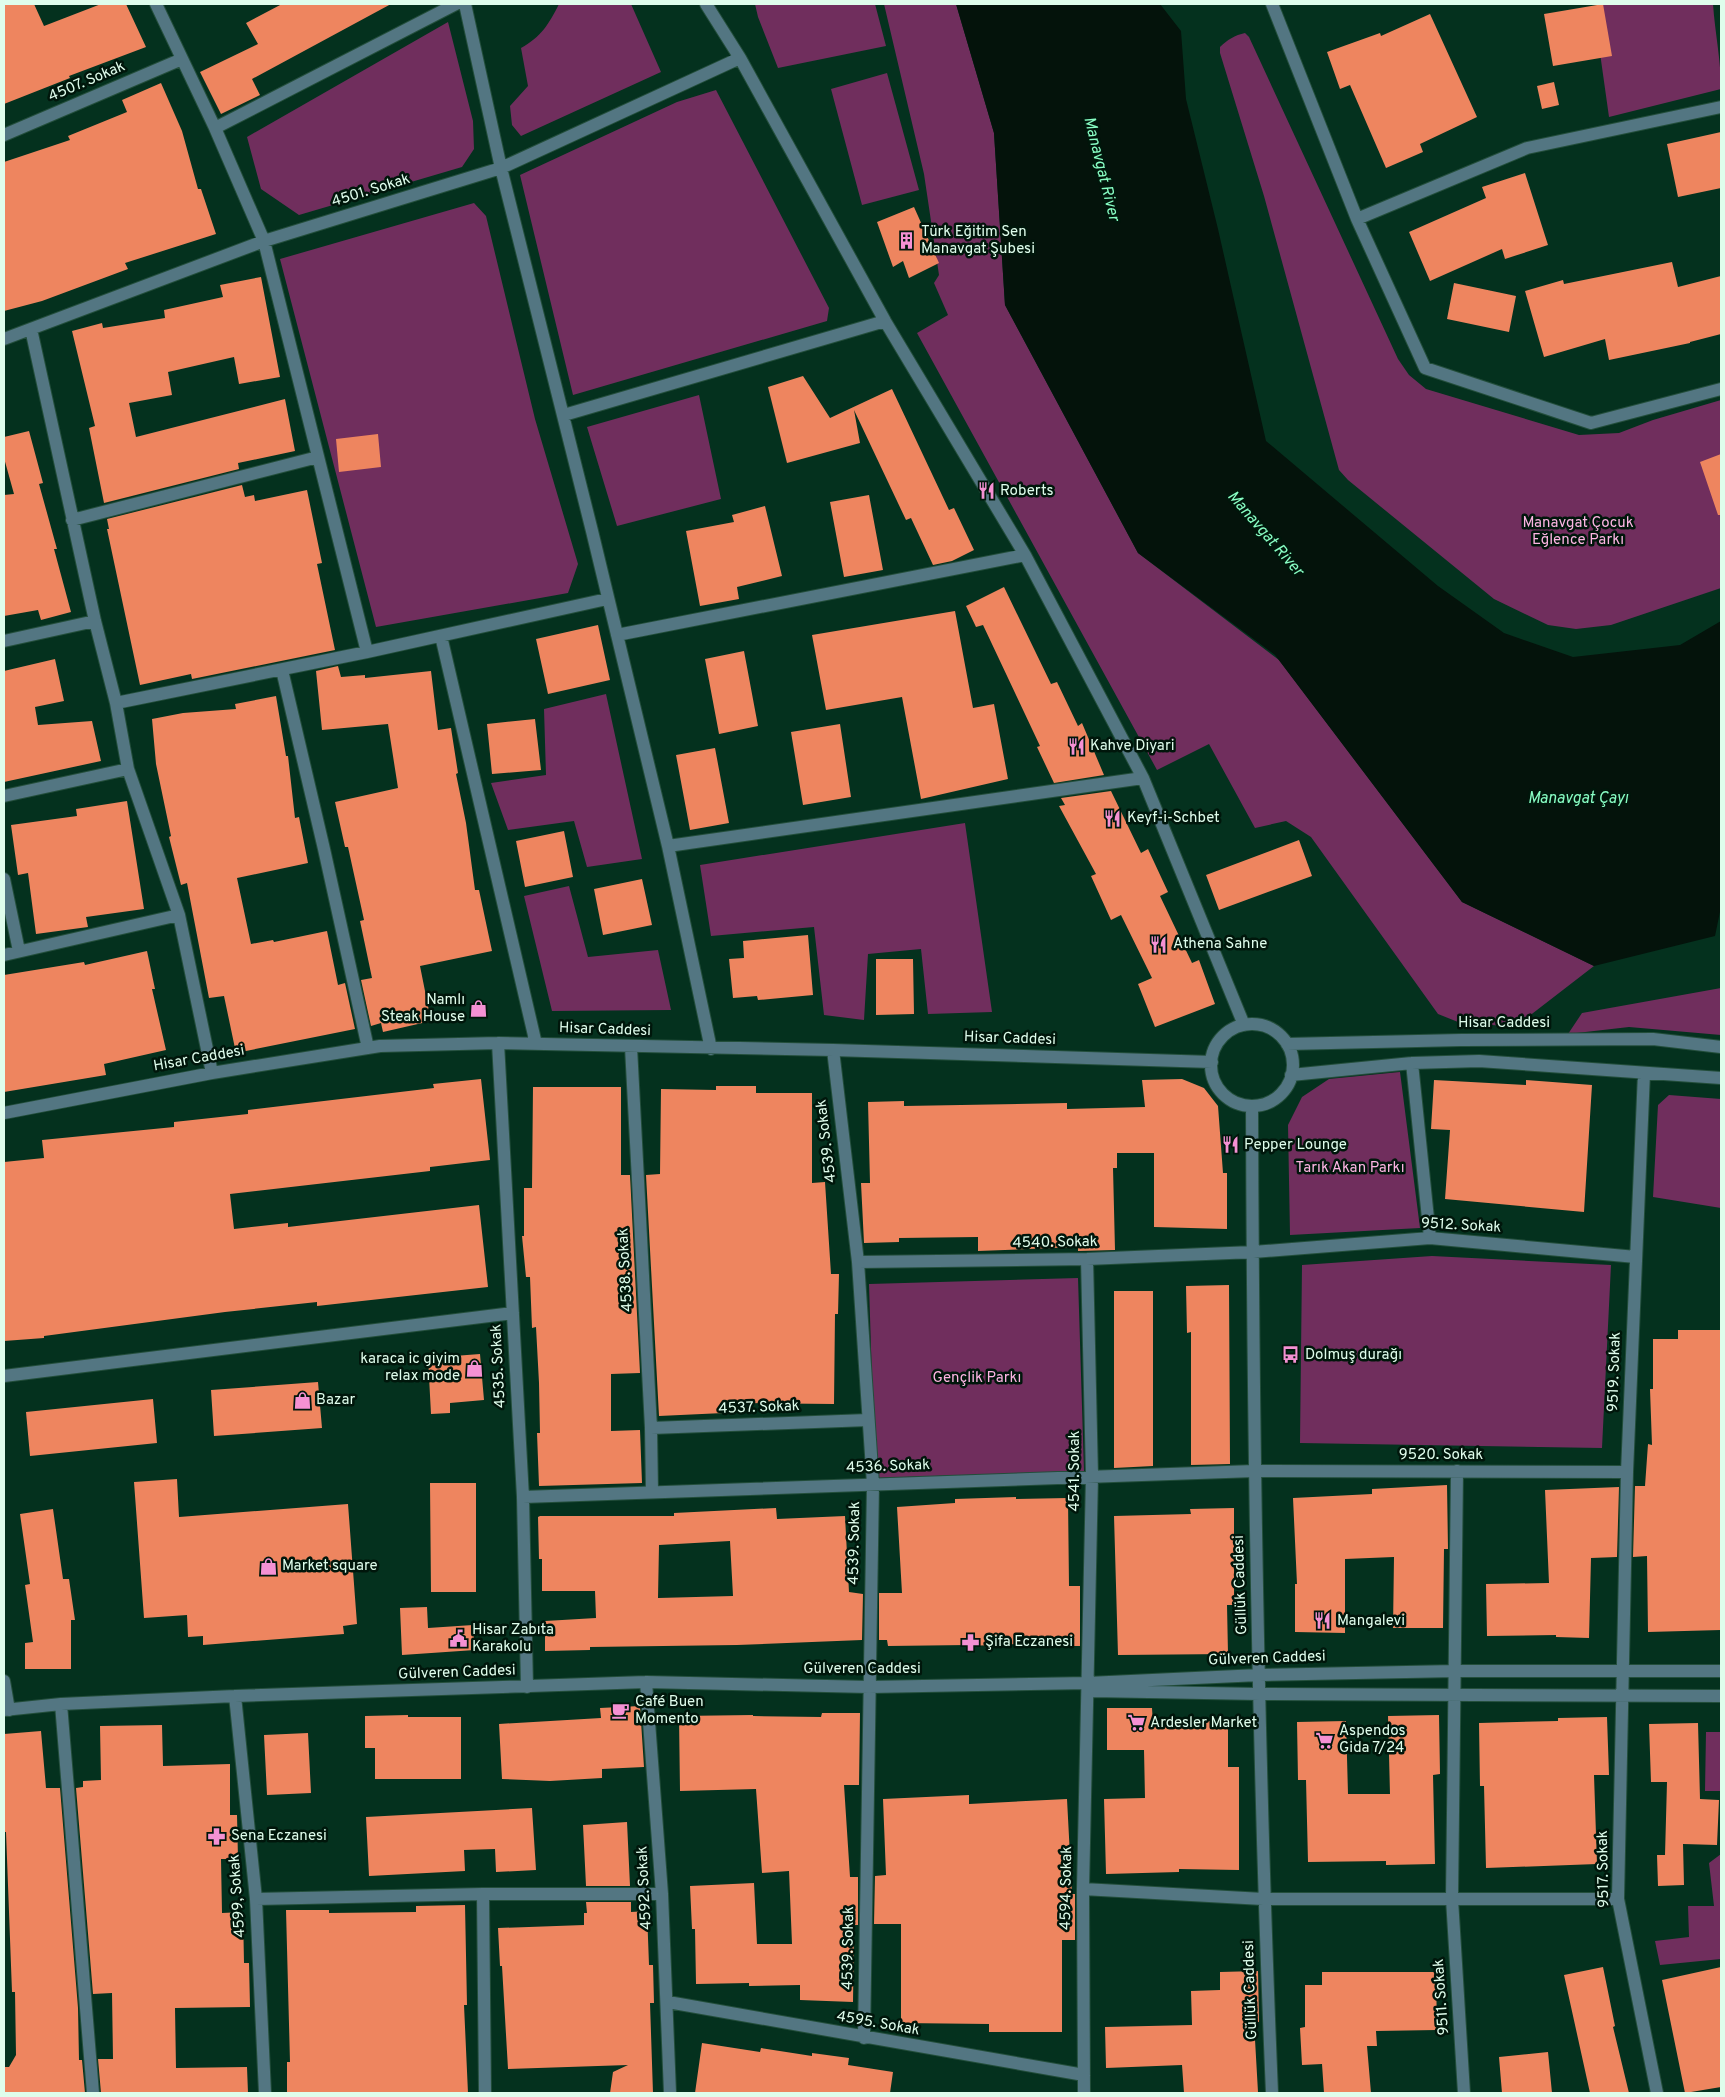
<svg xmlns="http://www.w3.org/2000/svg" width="1725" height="2097" font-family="Overpass,sans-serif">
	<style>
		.green { fill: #702e5d }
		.water { fill: #04130b }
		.building { fill: #ee855f; fill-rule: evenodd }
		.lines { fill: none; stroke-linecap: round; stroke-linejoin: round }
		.minor-casing { stroke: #234e3b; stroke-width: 14 }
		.minor { stroke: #537682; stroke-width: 12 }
		.labels { text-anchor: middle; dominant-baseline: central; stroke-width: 5; stroke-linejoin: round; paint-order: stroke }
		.street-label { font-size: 15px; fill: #dffdec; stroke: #00160b }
		.poi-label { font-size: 15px; fill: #dffdec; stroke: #00160b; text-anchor: start }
		.park-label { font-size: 15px; fill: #fdb5e3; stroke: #00160b }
		.water-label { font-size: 16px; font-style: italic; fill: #88fec4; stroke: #00160b }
	</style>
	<rect width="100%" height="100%" fill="#04311e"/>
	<path class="green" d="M559 4H631L661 72 521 136 512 125 510 106 528 86 521 48C541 37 549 24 559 4Z
		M755 4H875L886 46 778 68 758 17Z
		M884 4H956L994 133 1005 305 1138 553 1279 660 1462 902 1594 966 1515 1027 1458 1022 1438 1014 1311 837 1286 821 1255 828 1209 744 1157 770 917 333 948 315 934 283 939 275 924 174Z
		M1597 4H1713C1715 33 1721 60 1721 89L1609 117 1600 53Z
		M448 22 473 121 474 149 462 167 299 215 261 189 247 137Z
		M1245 33 1249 37 1398 359 1409 375 1426 389 1579 435 1619 433 1653 420 1721 400V588L1611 625 1576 629 1548 625 1494 599 1348 480 1339 470 1264 196 1220 53V47C1227 40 1235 35 1245 33Z
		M887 73 919 190 862 205 831 89Z
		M716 90 829 308 827 321 573 395 520 175 677 102Z
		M474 203 486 216 535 419 578 564 568 593 376 627 280 259Z
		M699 395 721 499 617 526 587 427Z
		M606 694 642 859 587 867 574 821 508 830 491 783 546 775 544 709Z
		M965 823 992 1012 928 1014 921 949 868 954 864 1020 824 1015 814 927 711 936 700 865Z
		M569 886 588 957 658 950 671 1010 552 1011 524 896Z
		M1721 988V1035L1629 1027 1568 1034 1582 1013Z
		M1400 1072 1420 1228 1290 1235 1288 1125 1302 1097 1329 1079Z
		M1669 1095 1721 1099V1208L1653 1197 1658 1105Z
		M1432 1256 1611 1265 1602 1448 1300 1443 1302 1265Z
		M1078 1278 1084 1471 875 1478 869 1284Z
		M1706 1732H1721V1791H1705Z
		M1721 1854V1959L1660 1965 1655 1941 1689 1937 1688 1906H1714L1709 1863Z"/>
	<path class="water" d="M956 4H1160L1181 31 1186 99 1218 229 1266 441 1438 586 1504 633 1573 657 1680 645 1721 621V907L1715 936 1594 966 1462 902 1275 655 1138 553 1005 305 994 133Z"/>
	<path class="building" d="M4 4H34L44 26 101 4H126L146 47 69 76 70 78 4 104Z
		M282 4H391L252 79 260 95 221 114 200 72 258 44 246 23Z
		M1603 4 1612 56 1553 66 1544 14Z
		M1430 14 1477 117 1420 144 1423 152 1386 168 1350 85 1340 89 1327 52 1380 33 1381 36Z
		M1554 82 1559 105 1542 109 1537 86Z
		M161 83 182 131 198 189H201L216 234 125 263 128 269 42 301 4 311V162L70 140 68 136 127 112 122 100Z
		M1721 132V188L1678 197 1667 144Z
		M1525 173 1548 245 1505 259 1502 249 1430 281 1409 232 1486 198 1482 187Z
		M914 207 939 263 909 278 903 261 893 267 877 222Z
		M1672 262 1678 287 1721 276V334L1690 342V343L1609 360 1605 339 1544 357 1525 291 1563 280 1564 284Z
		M261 277 280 377 239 384 234 357 168 372 172 395 129 403 136 437 285 399 295 451 238 463 239 469 104 503 89 428 95 426 72 331 102 323 103 328 165 318 164 310 223 297 220 285Z
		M1454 283 1516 296 1509 332 1447 319Z
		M803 376 830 418 892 389 949 510 954 508 974 550 952 561 933 565 911 518 906 520 854 410 860 443 787 463 768 387Z
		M29 431 43 483 39 484 57 549H54L71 612 41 620 38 610 4 616V495L14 494 4 458V437Z
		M378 434 381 467 339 472 336 439Z
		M1721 454V515H1718L1700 462Z
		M242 485 245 497 254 495 255 501 307 490 322 563 317 564 335 650 192 679 191 674 140 685 107 529H109L107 519Z
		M869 495 883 570 844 577 830 502Z
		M765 506 782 576 737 587 739 599 700 606 686 531 734 522 732 515Z
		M1004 587 1051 684 1057 682 1078 726 1082 723 1104 775 1054 783 1037 747 1040 746 983 625 976 627 966 606Z
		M955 611 973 708 994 704 1008 779 921 799 902 697 826 710 812 635Z
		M598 625 610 680 548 694 536 639Z
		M744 651 758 726 719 734 705 659Z
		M55 659 64 701 35 707 38 725 92 721 101 761 4 782V671Z
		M338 666 341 677 365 675V678L431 671 438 730 451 728 458 773 456 774 466 823 475 890H479L492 951 420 966 431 1021 383 1032 381 1023 371 1026 361 980 372 978 360 921 364 920 348 847H345L335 802 398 788 388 724 322 730 316 671Z
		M276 696 286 756H288L295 818 299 817 308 863 237 878 251 944 273 940 274 942 327 931 338 985 345 983 355 1029 236 1053 224 996 209 998 187 883 181 885 169 837 171 836 156 764 152 719 183 713 236 709 235 704Z
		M535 719 541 770 492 774 487 724Z
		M840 724 851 797 803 805 791 732Z
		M715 748 729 823 690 830 676 755Z
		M1111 791 1141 853 1148 849 1168 892 1160 896 1192 963 1199 960 1215 1004 1155 1027 1138 984 1152 978 1121 915 1111 920 1091 876 1096 874 1059 806 1065 805 1061 798Z
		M127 801 144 909 86 917 88 927 36 934 28 873 18 875 11 825 77 816 76 809Z
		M564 831 573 877 525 887 516 841Z
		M1299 840 1312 876 1219 910 1206 875Z
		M642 879 652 925 603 935 594 889Z
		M808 935 813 995 758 1000 757 996 733 998 729 959 744 958 743 941Z
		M147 951 155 989H152L166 1050 104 1064 106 1075 4 1092V975L84 962 85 965Z
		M876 959H913L914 1014 876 1015Z
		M481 1079 490 1160 430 1167V1171L230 1194 234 1229 288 1223V1227L479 1205 488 1287 317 1306V1302L225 1312 44 1336V1338L4 1341V1162L44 1158 42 1140 174 1127V1122L248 1114V1110L434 1088 433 1084Z
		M1182 1079 1204 1088 1218 1106 1223 1173H1227V1229L1154 1227V1153H1117V1168H1113L1115 1250 1078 1251V1247L978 1251V1237L899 1238V1242L864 1243 861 1183H870L868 1102 904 1101V1106L1067 1103V1109L1145 1107 1142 1080Z
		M1434 1080 1526 1085V1080L1592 1085 1584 1212 1445 1199 1450 1130 1431 1129Z
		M716 1086H756V1093H812V1183L825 1182 831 1274H839L838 1314H835L834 1404 745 1403V1412L659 1416 646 1175 660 1174 661 1089 716 1090Z
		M533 1087H621V1175H630L640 1373 611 1374V1431L640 1430 642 1483 539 1486 537 1433H540L539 1383 536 1327 532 1328 530 1277H526L522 1236H524V1188H532Z
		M1229 1285 1230 1464 1191 1465V1332L1187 1333 1186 1286Z
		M1114 1291H1153V1466L1114 1468Z
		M1678 1330H1721V1630L1648 1632 1647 1556 1633 1557 1635 1486H1645L1648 1444 1652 1445 1650 1389H1653V1339H1678Z
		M480 1354 484 1400 450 1403V1413L431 1414 428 1358Z
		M318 1382 322 1428 214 1436 211 1390Z
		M153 1399 157 1443 30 1456 26 1412Z
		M177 1479 179 1517 348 1504 357 1624 343 1626 344 1634 203 1645V1636L188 1637 187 1615 144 1618 134 1482Z
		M430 1483H476V1592H431Z
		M1447 1485 1448 1549H1444L1443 1628H1393L1394 1557 1345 1559V1633L1295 1632V1584H1297L1293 1498 1372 1494V1489Z
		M1619 1487 1617 1557 1591 1558 1589 1638 1556 1637V1635L1487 1636 1486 1584 1549 1583 1545 1490Z
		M1016 1497V1499L1068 1498 1069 1586H1080V1646H1021V1644L968 1646V1645L888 1646 887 1640H879V1593H902L897 1507 955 1503V1499Z
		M776 1508 777 1519 845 1516 849 1592 863 1594 862 1640 737 1645 590 1647V1650L545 1651V1621L596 1618 595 1591H542V1559H539L538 1517 540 1516H674V1513ZM730 1541 733 1596 658 1598 659 1545Z
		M1234 1508V1605H1227L1228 1654 1118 1655 1114 1516 1191 1514 1190 1509Z
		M53 1509 63 1579H69L75 1620H71V1669H25V1643L33 1642 25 1585 30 1584 20 1514Z
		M427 1607 428 1628 473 1625 475 1650 402 1655 400 1608Z
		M640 1706 644 1767 602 1769V1778L550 1781 502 1779 499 1724 601 1718 600 1708Z
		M1107 1708H1152L1153 1725H1189V1721H1228V1767H1239V1870L1179 1869V1872L1106 1874 1104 1799 1145 1798 1144 1750H1107Z
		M822 1713H860L859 1785H844L850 1877H858V1925H854L853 2002 800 2000V1985L749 1986V1983L696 1984 695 1929H692L690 1886 754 1883 757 1944H792L789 1871 762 1873 756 1789 680 1791 679 1716 753 1715V1716L821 1717Z
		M408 1715V1717H461V1779H375V1748H365V1716Z
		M1439 1715 1440 1774 1433 1775 1435 1864 1386 1865V1861L1308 1862 1306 1780H1298L1297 1722 1346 1721 1348 1794H1390L1388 1716Z
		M1607 1717 1609 1775H1594L1597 1864 1486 1868 1484 1786H1480L1479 1723 1558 1721V1718Z
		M1698 1723 1700 1799 1719 1800 1717 1845 1683 1844 1684 1885 1658 1886 1657 1855H1665L1667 1782H1651L1649 1724Z
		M162 1725 163 1766 230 1764V1815H237L238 1859H221L222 1913 243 1912 244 1963H249L250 2007 175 2008 176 2068 247 2067 248 2093H101L98 2059H113L112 1993 93 1994 76 1788 83 1787V1781L101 1780 100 1726Z
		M41 1731 46 1788H60L78 2008 79 2060H82L85 2093H4V2067H9L16 2055 15 1992H12L6 1832H4V1734Z
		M308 1733 311 1793 267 1795 264 1735Z
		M969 1795V1804L1067 1799 1072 1894H1075V1940H1062V2032H989V2024L901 2023V1924H874L875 1876 886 1875 883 1799Z
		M532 1808 536 1870 496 1872 495 1849 464 1850 465 1871 369 1876 366 1817Z
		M627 1822 630 1886H586L583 1825Z
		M586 1902H631V1912L647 1911 649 1965H653L654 2003H650L653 2093H610L613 2072 628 2065 508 2069 502 1966H500L498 1928 584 1925V1913H587Z
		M465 1905 467 2005H464L468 2093H287V2062H290L286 1910H329V1913L416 1912V1906Z
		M1603 1967 1615 2026 1613 2027 1629 2093H1590L1564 1975Z
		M1721 1967V2087L1685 2093 1662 1980Z
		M1258 1971 1259 2022H1254L1258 2092 1184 2093 1182 2065 1106 2068 1105 2027 1192 2025 1191 1991 1220 1990V1972Z
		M1322 1972H1436L1437 2030 1376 2031 1377 2046H1367L1371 2093H1324L1322 2064 1302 2065 1300 2028 1305 2027V1985H1322Z
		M702 2043 760 2052 761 2048 812 2056V2053L849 2058 848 2065 893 2072 890 2093H695Z
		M1548 2052 1552 2093H1502L1499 2057Z"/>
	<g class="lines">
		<defs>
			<path id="minor" d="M156 4 215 128 264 241 367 652
				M465 4 501 168 592 531 668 846 711 1049
				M706 4 740 58 885 321 1025 555 1143 778 1244 1025
				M1272 4 1357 219 1425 368 1591 423 1721 389
				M215 128 456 4
				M4 135 182 59
				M1357 219 1527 148 1721 107
				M31 329 95 621 116 703 128 769 179 915 212 1073
				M4 339 264 241 501 168 740 58
				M564 415 885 321
				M72 520 318 457
				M617 635 1025 555
				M441 636 536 1044
				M4 641 95 621
				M282 670 324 849 368 1048
				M116 703 367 652 607 599
				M4 796 128 769
				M668 846 1143 778
				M4 879 19 951
				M4 955 179 915
				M1211 1065a41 41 0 1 1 82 0a41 41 0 1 1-82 0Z
				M498 1043 523 1497 527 1687
				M1287 1044 1461 1040 1653 1039 1721 1047
				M631 1047 651 1428 652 1492
				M833 1050 858 1262 873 1484 864 2038
				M1412 1063 1430 1238
				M1644 1073 1627 1472 1618 1899 1657 2093
				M1291 1075 1412 1063 1479 1061 1721 1078
				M1252 1106C1253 1435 1258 1764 1272 2093
				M4 1113 212 1073 380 1046 498 1043 833 1050 1212 1062
				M858 1262 1087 1259 1253 1252 1430 1238 1636 1257
				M4 1376 513 1313
				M651 1428 868 1420
				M1457 1471 1452 1899 1464 2093
				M523 1497 1254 1471 1627 1472
				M4 1681 9 1710
				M646 1682 662 1894 670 2093
				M1093 1691 1259 1694 1721 1696
				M235 1696 256 1899 265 2093
				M61 1704 93 2093
				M4 1710 61 1704 235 1696 646 1682 869 1687 1088 1683 1259 1675 1455 1671H1721
				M1083 1889 1263 1899H1618
				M483 1894 485 2093
				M256 1899 483 1894H662
				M668 2002 1084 2075
				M1084 2093 1083 1889 1092 1476 1087 1259"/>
		</defs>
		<use href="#minor" class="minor-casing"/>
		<use href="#minor" class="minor"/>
	</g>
	<defs>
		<symbol id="building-bare" viewBox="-9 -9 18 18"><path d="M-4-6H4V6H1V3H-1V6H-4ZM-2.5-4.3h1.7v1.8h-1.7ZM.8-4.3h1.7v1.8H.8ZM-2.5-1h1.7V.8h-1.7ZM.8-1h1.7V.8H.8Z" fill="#f491d3" stroke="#00160b" stroke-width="2.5" paint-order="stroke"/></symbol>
		<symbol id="restaurant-bare" viewBox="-9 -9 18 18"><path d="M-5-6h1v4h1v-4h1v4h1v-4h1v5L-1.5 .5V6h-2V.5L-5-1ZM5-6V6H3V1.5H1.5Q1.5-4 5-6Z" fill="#f491d3" stroke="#00160b" stroke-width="2.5" paint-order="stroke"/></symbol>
		<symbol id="shop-bare" viewBox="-9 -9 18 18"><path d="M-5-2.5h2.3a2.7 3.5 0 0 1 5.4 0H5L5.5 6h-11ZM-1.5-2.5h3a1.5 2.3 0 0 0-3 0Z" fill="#f491d3" stroke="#00160b" stroke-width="2.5" paint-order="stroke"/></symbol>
		<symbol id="bus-bare" viewBox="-9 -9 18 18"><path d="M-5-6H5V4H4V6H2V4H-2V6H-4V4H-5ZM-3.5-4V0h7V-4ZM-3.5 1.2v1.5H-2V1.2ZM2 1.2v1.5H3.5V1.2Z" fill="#f491d3" stroke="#00160b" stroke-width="2.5" paint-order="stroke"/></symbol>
		<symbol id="civic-bare" viewBox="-9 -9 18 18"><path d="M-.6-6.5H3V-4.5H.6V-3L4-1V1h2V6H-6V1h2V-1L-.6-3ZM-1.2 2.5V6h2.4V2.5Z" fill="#f491d3" stroke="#00160b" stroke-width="2.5" paint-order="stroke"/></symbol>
		<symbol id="pharmacy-bare" viewBox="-9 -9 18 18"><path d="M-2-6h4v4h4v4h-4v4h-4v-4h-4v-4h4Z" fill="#f491d3" stroke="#00160b" stroke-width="2.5" paint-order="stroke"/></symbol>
		<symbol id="cafe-bare" viewBox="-9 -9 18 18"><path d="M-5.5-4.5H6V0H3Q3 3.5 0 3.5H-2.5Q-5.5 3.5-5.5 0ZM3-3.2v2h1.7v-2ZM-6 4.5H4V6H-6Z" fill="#f491d3" stroke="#00160b" stroke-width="2.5" paint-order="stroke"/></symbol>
		<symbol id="supermarket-bare" viewBox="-9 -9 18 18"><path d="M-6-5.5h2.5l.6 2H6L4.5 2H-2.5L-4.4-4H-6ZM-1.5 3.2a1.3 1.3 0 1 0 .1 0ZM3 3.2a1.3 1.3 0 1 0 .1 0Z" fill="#f491d3" stroke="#00160b" stroke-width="2.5" paint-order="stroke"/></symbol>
	</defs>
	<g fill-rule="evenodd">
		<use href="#building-bare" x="894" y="228" width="25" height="25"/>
		<use href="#restaurant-bare" x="974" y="478" width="25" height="25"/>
		<use href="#restaurant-bare" x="1064" y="734" width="25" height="25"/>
		<use href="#restaurant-bare" x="1100" y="806" width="25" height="25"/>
		<use href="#restaurant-bare" x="1146" y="932" width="25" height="25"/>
		<use href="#shop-bare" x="466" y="996" width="25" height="25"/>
		<use href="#restaurant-bare" x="1218" y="1132" width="25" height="25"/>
		<use href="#bus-bare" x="1278" y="1342" width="25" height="25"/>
		<use href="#shop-bare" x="462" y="1356" width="25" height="25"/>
		<use href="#shop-bare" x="290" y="1388" width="25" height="25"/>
		<use href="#shop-bare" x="256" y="1554" width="25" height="25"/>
		<use href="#restaurant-bare" x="1310" y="1608" width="25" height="25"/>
		<use href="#civic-bare" x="446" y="1626" width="25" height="25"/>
		<use href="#pharmacy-bare" x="958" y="1630" width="25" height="25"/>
		<use href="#cafe-bare" x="608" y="1698" width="25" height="25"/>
		<use href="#supermarket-bare" x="1124" y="1710" width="25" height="25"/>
		<use href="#supermarket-bare" x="1312" y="1728" width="25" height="25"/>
		<use href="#pharmacy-bare" x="204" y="1824" width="25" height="25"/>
	</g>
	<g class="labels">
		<g class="street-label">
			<text transform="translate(87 82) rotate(-23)">4507. Sokak</text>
			<text transform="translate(371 191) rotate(-17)">4501. Sokak</text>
			<text x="1504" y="1023">Hisar Caddesi</text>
			<text transform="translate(605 1030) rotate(2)">Hisar Caddesi</text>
			<text transform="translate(1010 1039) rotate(2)">Hisar Caddesi</text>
			<text transform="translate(199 1059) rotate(-10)">Hisar Caddesi</text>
			<text transform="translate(827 1141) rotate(-97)">4539. Sokak</text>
			<text transform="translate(1461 1226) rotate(3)">9512. Sokak</text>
			<text transform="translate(1055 1243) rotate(-1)">4540. Sokak</text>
			<text transform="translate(626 1270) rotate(-93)">4538. Sokak</text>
			<text transform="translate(499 1366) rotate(-93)">4535. Sokak</text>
			<text transform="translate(1615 1372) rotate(-88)">9519. Sokak</text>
			<text transform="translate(759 1408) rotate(-2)">4537. Sokak</text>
			<text x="1441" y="1455">9520. Sokak</text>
			<text transform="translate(888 1467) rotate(-2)">4536. Sokak</text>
			<text transform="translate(1075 1471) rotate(-90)">4541. Sokak</text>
			<text transform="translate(855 1543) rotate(-89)">4539. Sokak</text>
			<text transform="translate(1241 1585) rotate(-92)">Güllük Caddesi</text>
			<text transform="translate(1267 1659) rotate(-2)">Gülveren Caddesi</text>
			<text x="862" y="1669">Gülveren Caddesi</text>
			<text transform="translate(457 1673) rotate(-2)">Gülveren Caddesi</text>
			<text transform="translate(1604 1869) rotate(-91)">9517. Sokak</text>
			<text transform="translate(645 1888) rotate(-93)">4592. Sokak</text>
			<text transform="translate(1067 1888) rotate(-89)">4594. Sokak</text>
			<text transform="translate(238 1896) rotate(-94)">4599, Sokak</text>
			<text transform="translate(849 1948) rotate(-89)">4539. Sokak</text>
			<text transform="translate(1251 1990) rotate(-92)">Güllük Caddesi</text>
			<text transform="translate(1442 1997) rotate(-94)">9511. Sokak</text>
			<text transform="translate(878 2024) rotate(10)">4595. Sokak</text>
		</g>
		<g class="poi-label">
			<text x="921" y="232">Türk Eğitim Sen<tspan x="921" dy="17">Manavgat Şubesi</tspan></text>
			<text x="1000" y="491">Roberts</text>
			<text x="1090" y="746">Kahve Diyari</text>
			<text x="1127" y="818">Keyf-i-Schbet</text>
			<text x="1173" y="944">Athena Sahne</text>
			<text x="465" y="1000" text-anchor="end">Namlı<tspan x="465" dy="17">Steak House</tspan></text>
			<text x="1244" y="1145">Pepper Lounge</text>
			<text x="1305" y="1355">Dolmuş durağı</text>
			<text x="460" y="1359" text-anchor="end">karaca ic giyim<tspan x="460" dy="17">relax mode</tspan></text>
			<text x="316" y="1400">Bazar</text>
			<text x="282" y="1566">Market square</text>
			<text x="1337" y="1621">Mangalevi</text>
			<text x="472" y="1630">Hisar Zabıta<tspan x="472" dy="17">Karakolu</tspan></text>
			<text x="985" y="1642">Şifa Eczanesi</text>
			<text x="635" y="1702">Café Buen<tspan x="635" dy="17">Momento</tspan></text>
			<text x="1150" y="1723">Ardesler Market</text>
			<text x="1339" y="1731">Aspendos<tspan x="1339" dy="17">Gida 7/24</tspan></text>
			<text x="231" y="1836">Sena Eczanesi</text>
		</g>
		<g class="park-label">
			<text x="1578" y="523">Manavgat Çocuk<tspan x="1578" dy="17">Eğlence Parkı</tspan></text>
			<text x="1350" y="1168">Tarık Akan Parkı</text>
			<text x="977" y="1378">Gençlik Parkı</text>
		</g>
		<g class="water-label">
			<text transform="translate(1101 169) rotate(76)">Manavgat River</text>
			<text transform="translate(1265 534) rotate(49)">Manavgat River</text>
			<text x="1578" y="799">Manavgat Çayı</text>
		</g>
	</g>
	<rect width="1725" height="2097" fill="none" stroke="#dffdec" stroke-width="10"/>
</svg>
